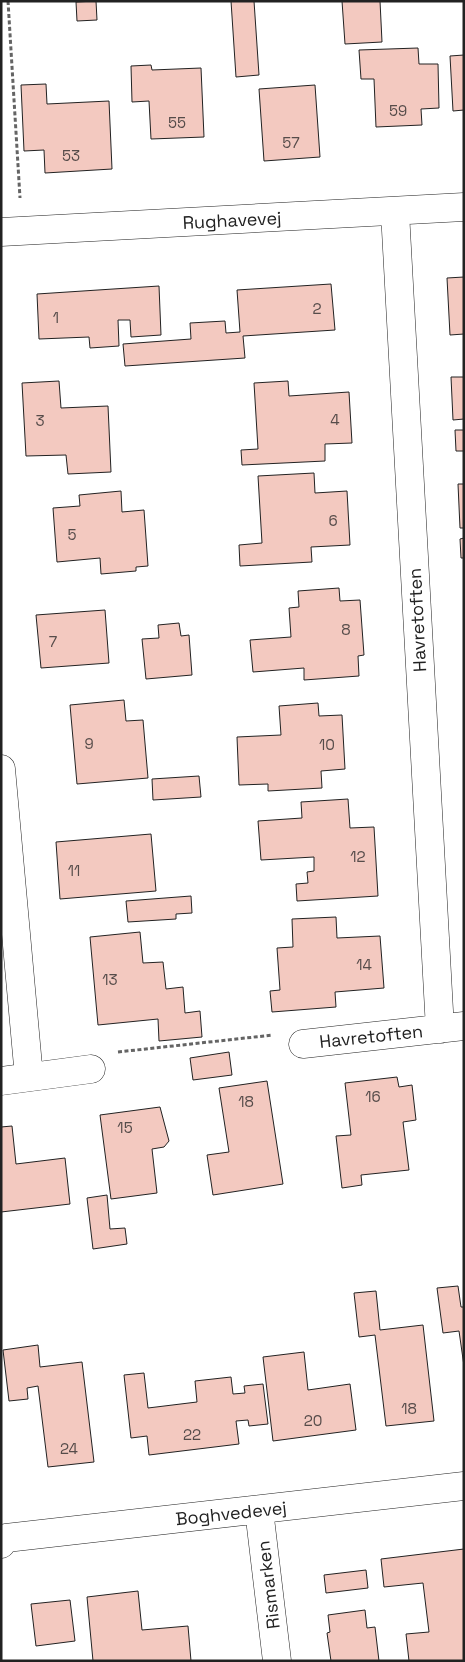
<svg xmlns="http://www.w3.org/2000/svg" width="465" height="1662" font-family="'Space Grotesk',sans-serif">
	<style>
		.building { fill: #f3c9c0; stroke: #222 }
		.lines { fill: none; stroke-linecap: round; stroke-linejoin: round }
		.street-casing { stroke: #222; stroke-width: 29 }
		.path { stroke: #646464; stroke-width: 3; stroke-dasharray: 4 2.5; stroke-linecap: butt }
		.street { stroke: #fff; stroke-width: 28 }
		.labels { text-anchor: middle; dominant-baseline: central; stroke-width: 4; stroke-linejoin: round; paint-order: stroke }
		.number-label { font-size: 15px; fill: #564c4a }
		.street-label { font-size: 18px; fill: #222; stroke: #fff }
	</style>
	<rect width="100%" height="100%" fill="#fff"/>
	<path class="building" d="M96 1 97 20 77 21 76 2Z
		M231 1H254L259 75 236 77Z
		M342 1H380L382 42 345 44Z
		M418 48 419 64H438L439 108 421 109 422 125 376 127 374 79H361L359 50Z
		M464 55V110L453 111 450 56Z
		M151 65 152 70 201 68 204 137 151 139 149 101 132 102 131 66Z
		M46 84 47 104 109 101 112 169 45 173 44 150 24 151 21 85Z
		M315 85 320 157 264 161 259 89Z
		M464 277V334L450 335 447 278Z
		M331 284 335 330 243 336 245 358 125 366 123 344 191 339 190 323 225 321 226 333 240 332 237 290Z
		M159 286 161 335 131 337 130 320H118L119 346 90 348 89 337 39 339 37 294Z
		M451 377H464V419L453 420Z
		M59 381 61 408 108 406 111 472 68 474 66 455 26 456 22 383Z
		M288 381 289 396 349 392 352 443 325 444V461L242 465 241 450 258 449 254 383Z
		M455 430H464V451H456Z
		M314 473 315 493 347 491 350 545 311 547 312 562 240 566 239 545 262 543 258 476Z
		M458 484H464V528H460Z
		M121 491 122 512 144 510 148 566 136 567V571L101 574 100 558 57 562 53 508 80 506 79 495Z
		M464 538V558H461L460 539Z
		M339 588 340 601 360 600 364 655 358 656 359 676 304 680V668L253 672 250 640 291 637 289 608 299 607 298 591Z
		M105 610 109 663 41 668 36 615Z
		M179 623 181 636 189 635 192 675 146 679 142 639 159 638 158 625Z
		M124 700 126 721 143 720 148 778 77 784 70 705Z
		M318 703 319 716 342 715 345 769 321 771 322 788 268 791V784L239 785 237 737 281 735 279 706Z
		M199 776 201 797 153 800 152 779Z
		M348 799 350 828 374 827 378 896 297 901 296 884 308 883 307 872 314 871V857L261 860 258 821 302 818 301 802Z
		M151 834 156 891 60 899 56 842Z
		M191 896 192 913 176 914V919L128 922 126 901Z
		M336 917 337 938 380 936 384 988 335 992 336 1007 272 1012 270 991 280 990 277 948 293 947 292 919Z
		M140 932 143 963 163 962 166 989 183 987 185 1013 200 1011 202 1037 159 1041 158 1019 98 1025 90 937Z
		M229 1052 232 1075 193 1080 190 1058Z
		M397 1077 399 1087 412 1085 416 1120 403 1122 409 1170 361 1175 362 1185 342 1188 336 1136 351 1135 345 1083Z
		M267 1081 283 1184 213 1195 207 1155 229 1152 219 1088Z
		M160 1107 169 1141 164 1147 152 1149 157 1193 111 1199 100 1115Z
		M12 1126 16 1164 65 1158 70 1204 1 1212V1127Z
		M107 1195 110 1229 125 1228 127 1244 93 1249 87 1198Z
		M458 1286 461 1307H464V1366L459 1331 443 1333 437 1288Z
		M376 1291 380 1330 423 1325 434 1421 386 1426 375 1335 359 1337 354 1293Z
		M38 1345 40 1367 82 1362 94 1462 48 1467 38 1386 27 1388 28 1399 9 1401 3 1350Z
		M304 1352 308 1390 350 1384 356 1430 273 1441 263 1357Z
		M144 1373 148 1408 197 1402 195 1381 231 1377 233 1394 245 1393 244 1386 263 1384 268 1424 249 1426 248 1420 236 1421 239 1444 149 1455 147 1436 131 1438 124 1375Z
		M464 1549V1661H409L406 1634 429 1632 423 1583 384 1587 381 1559Z
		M366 1570 368 1588 326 1593 324 1575Z
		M138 1591 142 1630 188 1626 191 1661H93L87 1597Z
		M70 1600 75 1641 36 1646 31 1604Z
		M365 1610 367 1628 375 1627 379 1661H331L327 1633 330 1632 328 1615Z"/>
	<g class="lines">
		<defs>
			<path id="street" d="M395 212 440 1029
				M1 232 464 207
				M1 769 29 1077
				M303 1044 464 1026
				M1 1081 91 1069
				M259 1510 277 1661
				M1 1544 6 1538 464 1486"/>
		</defs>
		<use href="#street" class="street-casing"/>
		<path class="path" d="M8 1 20 198
			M118 1052 273 1035"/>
		<use href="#street" class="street"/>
	</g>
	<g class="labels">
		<g class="number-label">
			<text x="398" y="110">59</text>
			<text x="177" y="122">55</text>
			<text x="291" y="142">57</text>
			<text x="71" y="155">53</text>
			<text x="317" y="308">2</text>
			<text x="56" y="317">1</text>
			<text x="335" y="419">4</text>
			<text x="40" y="420">3</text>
			<text x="333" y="520">6</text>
			<text x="72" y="534">5</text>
			<text x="346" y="629">8</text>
			<text x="53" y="641">7</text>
			<text x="89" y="743">9</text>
			<text x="327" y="744">10</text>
			<text x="358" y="856">12</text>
			<text x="74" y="870">11</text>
			<text x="364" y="964">14</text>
			<text x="110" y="979">13</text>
			<text x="373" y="1096">16</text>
			<text x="246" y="1101">18</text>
			<text x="125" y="1127">15</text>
			<text x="409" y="1408">18</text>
			<text x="313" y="1420">20</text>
			<text x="192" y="1434">22</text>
			<text x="69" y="1448">24</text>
		</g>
		<g class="street-label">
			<text transform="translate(232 220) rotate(-3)">Rughavevej</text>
			<text transform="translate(417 620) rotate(-93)">Havretoften</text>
			<text transform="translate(371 1036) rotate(-6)">Havretoften</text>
			<text transform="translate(231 1513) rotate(-6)">Boghvedevej</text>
			<text transform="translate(268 1585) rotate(-97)">Rismarken</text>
		</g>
	</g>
	<rect width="465" height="1662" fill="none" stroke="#222222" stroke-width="5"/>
</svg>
